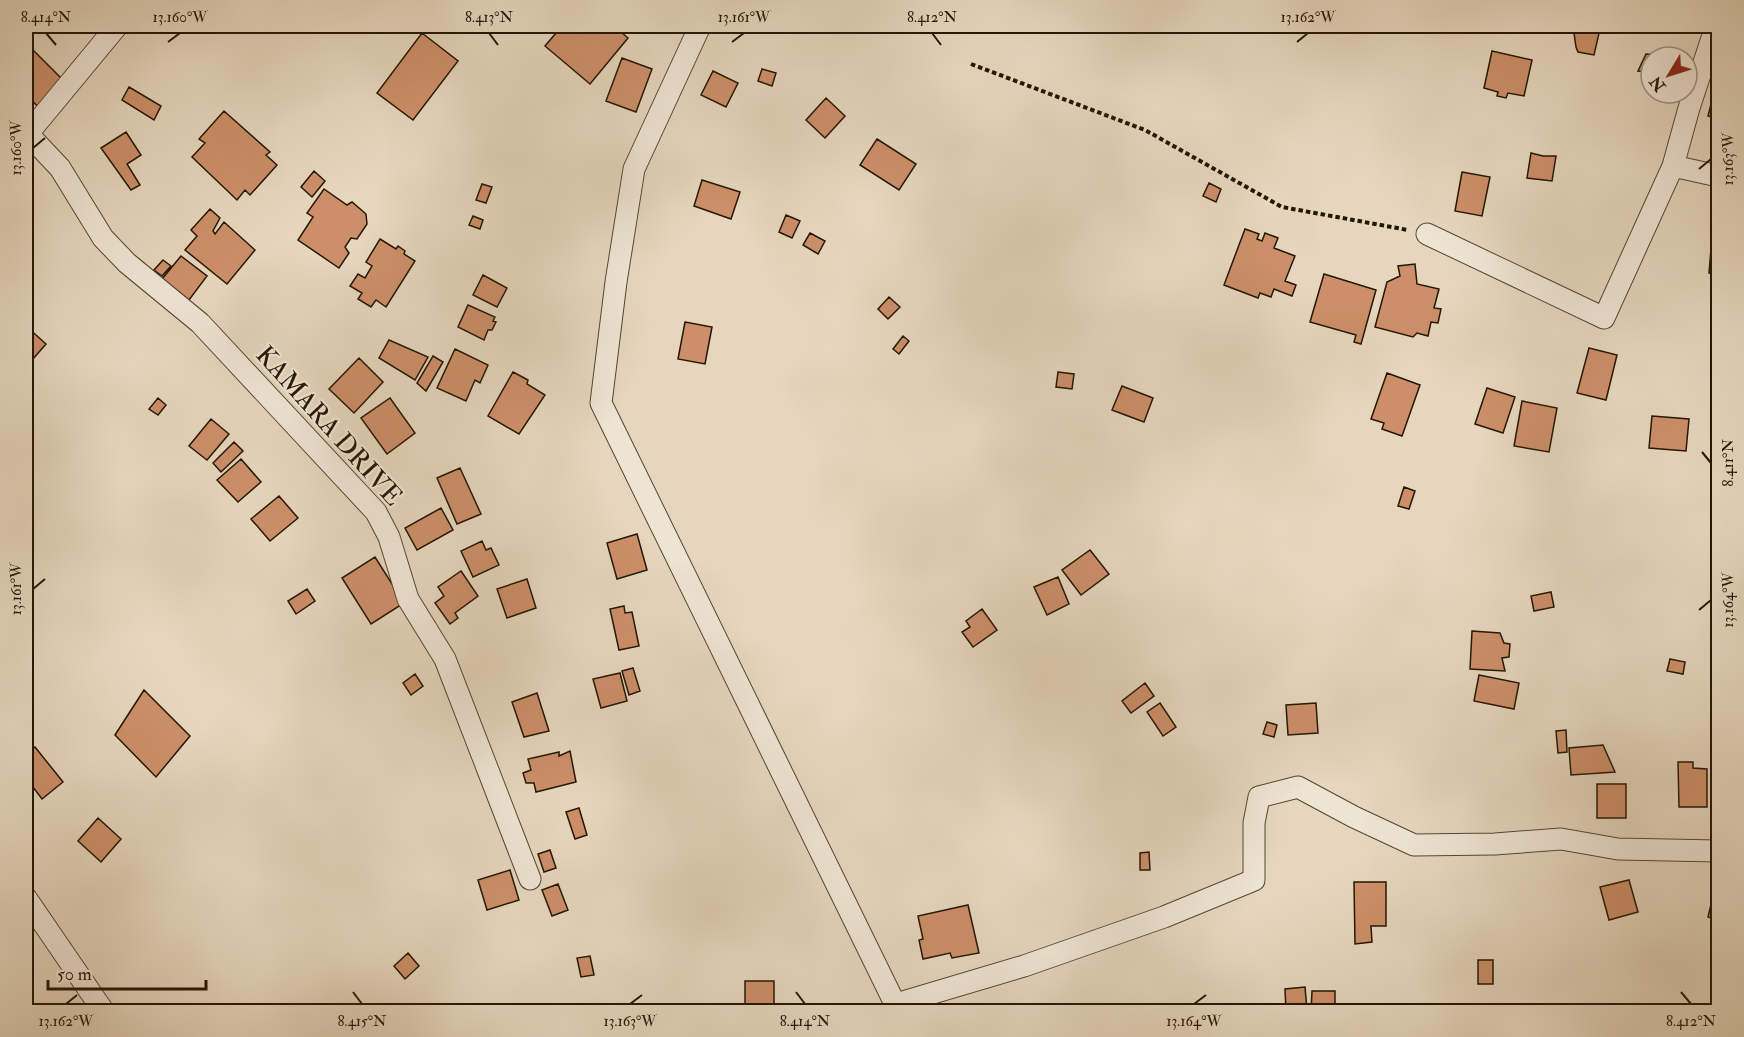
<svg xmlns="http://www.w3.org/2000/svg" width="1744" height="1037" font-family="'IM FELL Double Pica',serif">
	<style>
		.building { fill: #cc8f69; stroke: #251603; stroke-width: 1.5 }
		.lines { fill: none; stroke-linecap: round; stroke-linejoin: round }
		.street-casing { stroke: #554632; stroke-width: 23 }
		.path { stroke: #251603; stroke-width: 4; stroke-dasharray: 4.5 3; stroke-linecap: butt }
		.street { stroke: #eee4d4; stroke-width: 21 }
		.ticks { fill: none; stroke: #251603; stroke-width: 2 }
		.labels { text-anchor: middle; dominant-baseline: central; stroke-width: 4.5; stroke-linejoin: round; paint-order: stroke }
		.street-label { font-size: 26px; fill: #251603; stroke: #eee4d4 }
		.neatline { fill: none; stroke: #251603; stroke-width: 2 }
		.ticks-label { font-size: 15px; text-anchor: middle; fill: #251603 }
	</style>
	<rect width="100%" height="100%" fill="#e5d6bd"/>
	<filter id="stains"><feTurbulence type="fractalNoise" baseFrequency=".00333" numOctaves="4"/><feColorMatrix values="0 0 0 0 .2 0 0 0 0 .09 0 0 0 0 .02 0 0 0 .5 -.17"/></filter>
	<radialGradient id="worn" r=".72"><stop offset=".6" stop-color="#630" stop-opacity="0"/><stop offset="1" stop-color="#630" stop-opacity=".3"/></radialGradient>
	<path class="building" d="M562 26H614L628 38 590 84 545 46Z
		M1573 26 1600 29 1594 55 1578 52 1576 47Z
		M422 33 458 61 413 120 377 93Z
		M32 49 65 82 39 108 26 94V56Z
		M1492 51 1532 60 1524 96 1508 93 1506 98 1497 96 1498 92 1484 88Z
		M1646 54 1655 55V57H1651V72L1638 71Z
		M622 58 652 69 636 112 606 101Z
		M762 69 776 73 772 86 758 81Z
		M713 71 738 83 726 107 701 95Z
		M1718 77V119L1708 116Z
		M129 87 161 106 154 120 122 100Z
		M826 98 845 116 825 138 806 120Z
		M224 111 270 152 266 155 277 165 250 195 245 190 237 200 192 157 205 143 199 139Z
		M126 132 141 155 127 164 140 185 131 190 101 148Z
		M877 139 916 164 899 190 860 165Z
		M1531 153 1543 156H1556L1552 181 1527 178Z
		M314 171 325 181 312 197 301 187Z
		M1462 172 1490 177 1482 216 1455 211Z
		M702 180 740 192 731 219 694 206Z
		M1209 183 1221 189 1216 202 1203 196Z
		M482 184 492 187 486 203 476 200Z
		M324 189 347 205 352 202 366 214 367 224 357 239 351 238 345 247 349 253 339 268 298 240 313 217 307 213Z
		M210 209 220 218 213 231 215 234 224 222 255 250 227 284 185 250 197 236 191 230Z
		M786 215 800 221 792 238 779 232Z
		M473 216 483 220 480 229 469 225Z
		M1245 229 1259 234 1257 239 1262 241 1265 233 1278 238 1274 248 1295 256 1285 281 1296 285 1292 296 1274 289 1271 297 1260 293 1258 298 1224 285Z
		M810 233 825 241 818 254 803 245Z
		M1712 237 1718 238V274L1709 273Z
		M380 239 396 249 398 246 405 251 404 254 415 261 386 307 376 300 371 307 358 299 362 293 350 286 358 274 365 278 372 266 366 262Z
		M181 256 207 276 189 300 162 279Z
		M163 260 171 266 162 276 154 270Z
		M1415 264 1417 284 1439 289 1434 308 1441 309 1438 323 1431 322 1428 336 1417 333 1413 337 1375 327 1387 282 1400 276 1398 266Z
		M1324 274 1376 290 1361 344 1354 342 1356 335 1310 322Z
		M483 275 507 288 497 307 473 295Z
		M889 297 900 307 888 319 878 309Z
		M468 305 495 317 493 321 496 322 492 330H488L484 340 458 327Z
		M685 322 712 327 705 364 678 359Z
		M26 326 46 344 26 367Z
		M903 336 909 341 899 354 893 349Z
		M389 340 428 357 415 380 379 358Z
		M1589 348 1617 355 1606 400 1577 393Z
		M455 349 488 365 480 383 475 380 466 401 437 388Z
		M433 356 443 362 426 391 417 383Z
		M359 358 383 382 354 413 329 389Z
		M513 372 528 380 527 384 545 395 519 434 488 416Z
		M1058 372 1074 374 1072 389 1056 387Z
		M1387 373 1420 385 1402 436 1382 429 1384 423 1371 419Z
		M1122 386 1153 398 1144 422 1112 410Z
		M1487 388 1515 397 1503 433 1475 424Z
		M158 398 166 405 158 415 149 409Z
		M390 398 415 433 387 454 361 418Z
		M1522 401 1557 408 1549 452 1514 446Z
		M1652 416 1689 419 1686 451 1649 448Z
		M211 419 229 434 207 460 189 446Z
		M234 442 243 451 221 472 213 463Z
		M241 459 261 482 238 502 217 480Z
		M460 468 481 514 457 524 437 478Z
		M1404 487 1415 491 1409 509 1398 506Z
		M279 496 298 518 270 541 251 519Z
		M441 508 453 530 417 550 405 528Z
		M637 534 647 570 617 579 607 543Z
		M482 541 486 550 491 548 499 565 473 577 461 551Z
		M1090 550 1109 574 1081 595 1062 570Z
		M375 557 404 603 371 624 342 578Z
		M461 571 478 596 455 613 458 618 450 624 435 603 444 596 438 587Z
		M1058 577 1069 604 1047 615 1034 587Z
		M527 579 536 608 507 618 497 589Z
		M307 589 315 601 296 614 288 601Z
		M1551 592 1554 607 1534 611 1531 596Z
		M624 606 625 613 632 612 639 646 619 650 610 609Z
		M982 609 997 630 973 647 962 632 970 627 966 621Z
		M1472 631 1500 633 1504 643 1510 644 1509 657 1502 658 1505 671 1470 669Z
		M1670 659 1685 662 1683 674 1667 671Z
		M633 668 640 691 629 695 622 671Z
		M620 673 627 701 601 708 593 679Z
		M415 674 423 686 411 695 403 683Z
		M1479 675 1519 683 1514 709 1474 701Z
		M1145 683 1154 696 1131 713 1122 701Z
		M144 690 190 736 156 777 115 735Z
		M537 693 549 731 524 737 512 702Z
		M1160 703 1176 727 1163 736 1147 712Z
		M1316 703 1318 733 1288 735 1286 705Z
		M1267 722 1277 725 1274 737 1263 734Z
		M1566 730 1567 752 1558 753 1556 731Z
		M1603 745 1615 772 1571 775 1569 748Z
		M35 747 63 782 42 799 26 778V754Z
		M570 751 576 782 536 792 534 783H526L523 773 531 770 528 759 559 752V756Z
		M1678 762H1693V768L1707 769V807H1679Z
		M1597 784H1626V818H1597Z
		M579 808 587 835 575 839 566 812Z
		M98 818 121 839 101 862 78 841Z
		M550 850 556 868 544 872 538 854Z
		M1149 852 1150 870H1140V853Z
		M510 870 519 900 487 910 478 880Z
		M1718 875V920L1708 917Z
		M1629 880 1638 912 1609 920 1600 887Z
		M1354 882H1386V926H1371L1372 942 1355 944Z
		M558 884 568 910 552 916 542 890Z
		M968 905 979 953 952 958 950 953 923 959 919 940 923 939 918 916Z
		M408 953 419 966 405 979 394 966Z
		M590 956 594 975 581 977 577 958Z
		M1478 960H1493V984H1478Z
		M745 981H774V1004H745Z
		M1305 987 1307 1010 1286 1011 1285 989Z
		M1312 991H1335V1012H1311Z"/>
	<g class="lines">
		<defs>
			<path id="street" d="M700 26 634 169 616 282 601 403 899 1012
				M27 133 60 168 103 238 127 263 200 323 376 512 389 537 408 599 445 659 530 879
				M26 136 117 26
				M1673 166 1689 108 1716 26
				M1427 234 1604 318 1673 166 1718 176
				M26 898 104 1012
				M896 1004 1024 966 1164 917 1254 880V823L1259 797 1298 787 1354 817 1414 845 1495 844 1561 839 1618 849 1718 851"/>
		</defs>
		<use href="#street" class="street-casing"/>
		<path class="path" d="M971 64 1145 130 1282 207 1408 230"/>
		<use href="#street" class="street"/>
	</g>
	<path class="ticks" d="M46 33 56 45M489 33 498 45M932 33 941 45M168 42 180 33M732 42 744 33M1297 42 1308 33M33 148 45 138M1699 169 1711 159M1702 452 1711 463M33 589 45 579M1699 610 1711 600M353 992 362 1004M796 992 805 1004M1681 992 1691 1004M66 1004 77 995M630 1004 642 995M1194 1004 1206 995"/>
	<g class="labels">
		<g class="street-label">
			<text transform="translate(329 426) rotate(48)">KAMARA DRIVE</text>
		</g>
	</g>
	<rect width="1744" height="1037" fill="none" stroke="#e5d6bd" stroke-width="66"/>
	<g transform="translate(1669 75) rotate(232)"><circle r="28" fill="#eee4d4" stroke="#9e9280" stroke-width="1.5"/>
	<path d="M0-4.5L10 22L0 15L-10 22Z" fill="#8f2418"/>
	<text y="-9" font-size="16" font-weight="bold" text-anchor="middle" fill="#251603">N</text>
	</g>
	<path d="M48 980v9h158v-9" fill="none" stroke="#251603" stroke-width="3"/>
	<text x="57" y="980" font-size="18" fill="#251603" stroke="#eee4d4" stroke-width="4.5" paint-order="stroke">50 m</text>
	<rect x="33" y="33" width="1678" height="971" class="neatline"/>
	<g class="ticks-label">
		<text x="46" y="22">8.414°N</text>
		<text x="180" y="22">13.160°W</text>
		<text x="489" y="22">8.413°N</text>
		<text x="744" y="22">13.161°W</text>
		<text x="932" y="22">8.412°N</text>
		<text x="1308" y="22">13.162°W</text>
		<text transform="translate(16 148) rotate(-90)" y="5">13.160°W</text>
		<text transform="translate(1728 159) rotate(-90)" y="5">13.163°W</text>
		<text transform="translate(1728 463) rotate(-90)" y="5">8.411°N</text>
		<text transform="translate(16 589) rotate(-90)" y="5">13.161°W</text>
		<text transform="translate(1728 600) rotate(-90)" y="5">13.164°W</text>
		<text x="66" y="1026">13.162°W</text>
		<text x="362" y="1026">8.415°N</text>
		<text x="630" y="1026">13.163°W</text>
		<text x="805" y="1026">8.414°N</text>
		<text x="1194" y="1026">13.164°W</text>
		<text x="1691" y="1026">8.412°N</text>
	</g>
	<rect width="100%" height="100%" filter="url(#stains)"/>
	<rect width="100%" height="100%" fill="url(#worn)"/>
</svg>
